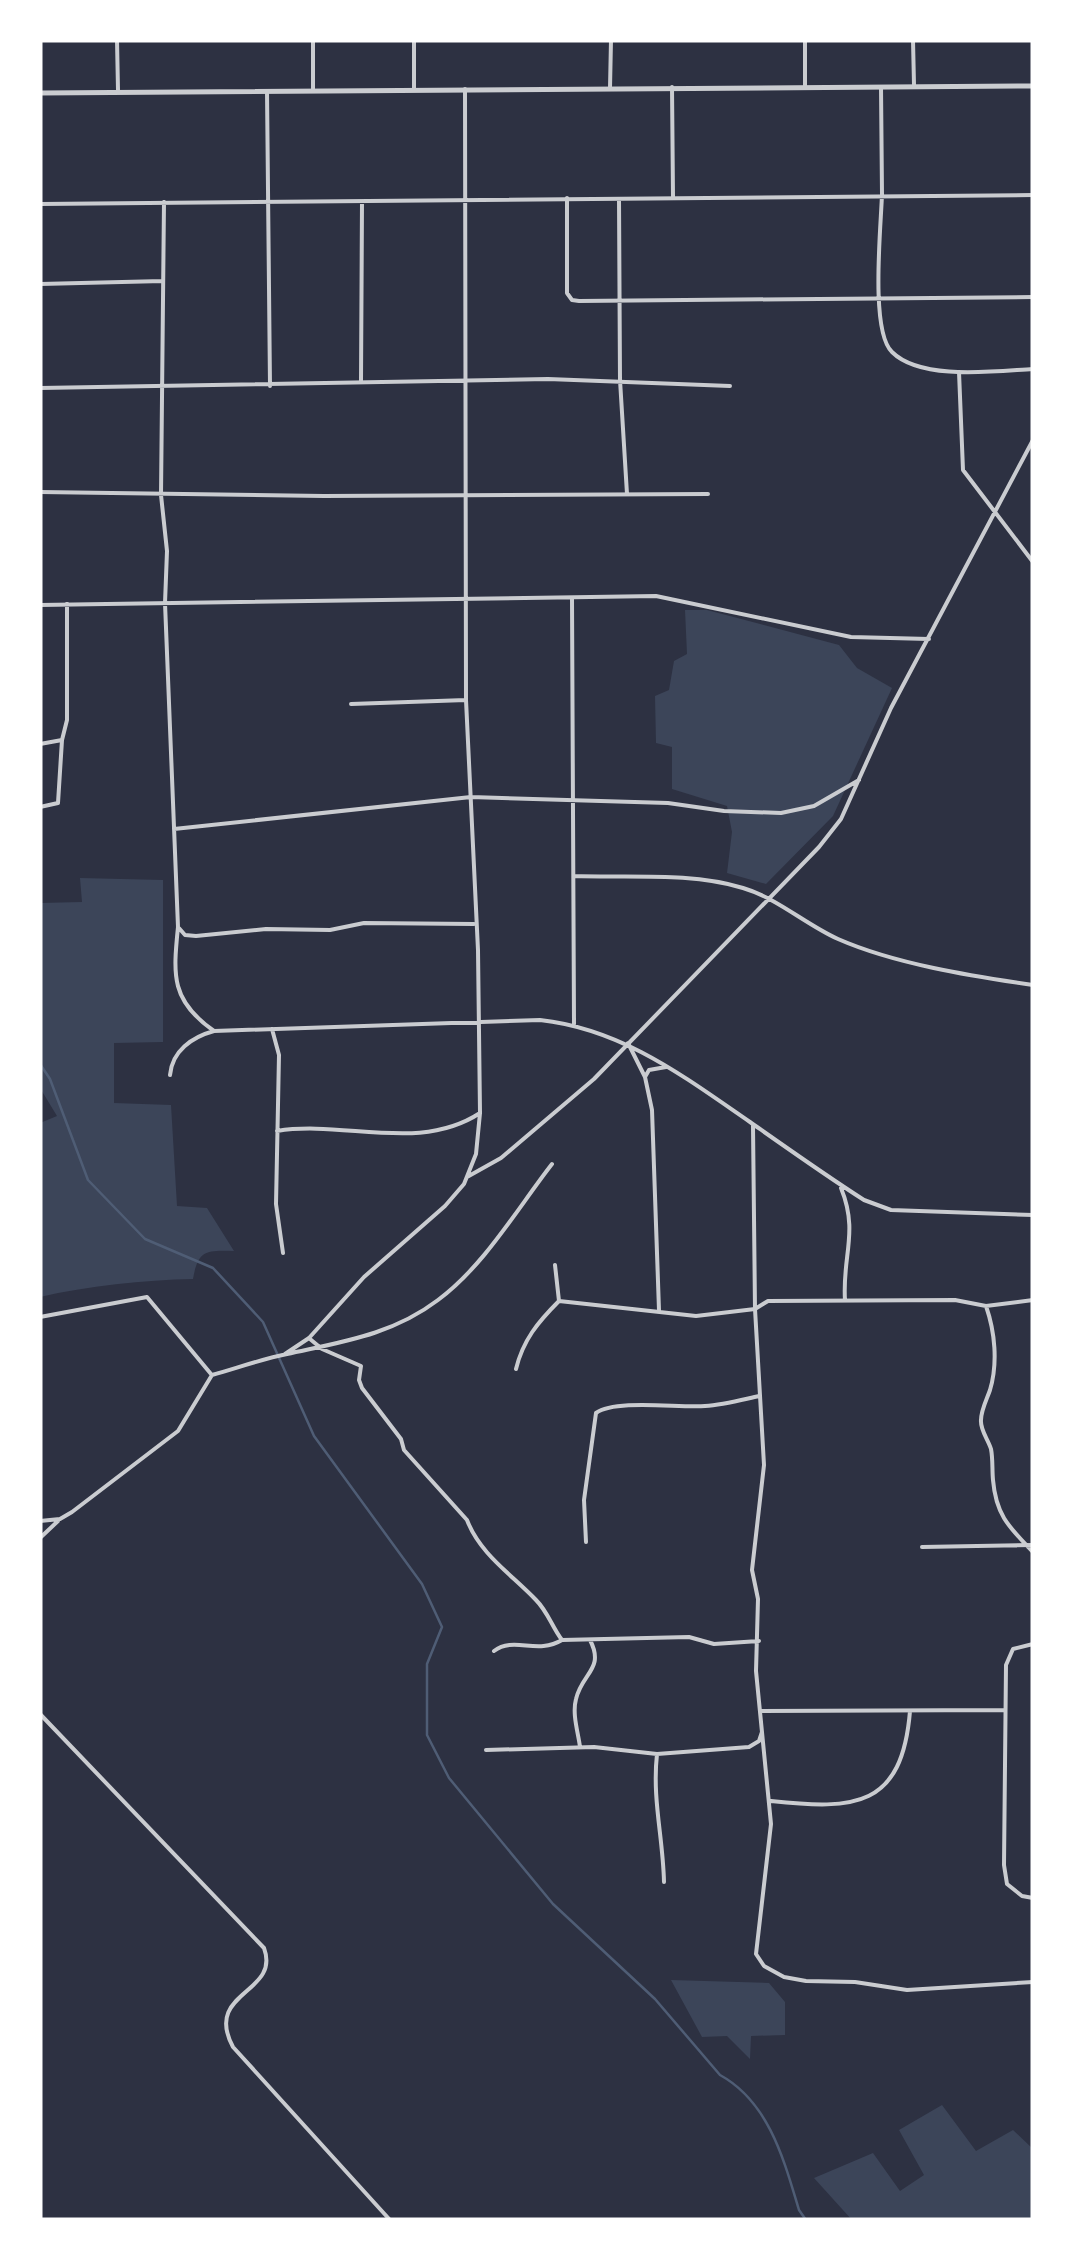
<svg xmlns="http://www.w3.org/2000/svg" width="1073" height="2260" font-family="'Public Sans',sans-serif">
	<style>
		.green { fill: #3c4559 }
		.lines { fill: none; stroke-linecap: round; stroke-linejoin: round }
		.stream { stroke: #4f5d75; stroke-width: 2.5 }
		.minor { stroke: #caccd0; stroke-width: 4 }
		.tertiary { stroke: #caccd0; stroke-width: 5 }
	</style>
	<rect width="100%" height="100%" fill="#2d3142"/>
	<path class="green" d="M685 610H707L839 645 857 668 892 688 833 816 766 884 727 873 732 832 727 806 672 789V747L656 743 655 696 669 690 674 661 687 654Z
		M80 878 163 880V1042L114 1043V1103L171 1105 177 1206 207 1208 234 1251C206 1250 198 1250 193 1279 144 1280 87 1286 40 1297V1123L57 1116 40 1088V903L82 902Z
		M671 1980 769 1983 785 2002V2035L751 2036 750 2059 727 2036 702 2037Z
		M942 2105 976 2151 1013 2130 1033 2149V2220H852L814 2178 873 2153 900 2191 924 2175 899 2130Z"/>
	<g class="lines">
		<path class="stream" d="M40 1064 50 1079 88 1180 145 1239 213 1268 263 1322 314 1436 422 1584 442 1627 427 1664V1735L449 1778 553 1904 655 1999 720 2075C769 2102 784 2160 799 2210L806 2220"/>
		<path class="minor" d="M117 40 118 90
			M414 40V89
			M913 40 914 85
			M672 87 673 197
			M881 87C881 123 882 159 882 194 881 227 870 331 892 352 921 381 996 371 1033 369
			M610 88 611 40
			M805 88V40
			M313 90V40
			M267 91 270 386
			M567 198V293L572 300 579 301 1033 297
			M619 199 620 380 627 494
			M164 202 161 495 167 551 165 603 178 927C173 976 171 1001 214 1031L540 1020C622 1029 683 1076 750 1122 787 1148 825 1175 864 1200L891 1210 1033 1215
			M40 204 1033 195
			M40 284 163 281
			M959 372 963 470 1033 562
			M361 382 362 202
			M40 388 548 379 730 386
			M40 492 324 496 708 494
			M572 599 574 1024
			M40 605 656 596 851 637 929 639
			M351 704 466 700
			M40 744 62 740 67 720V604
			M40 807 58 803 62 740
			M174 829 471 797 668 803 724 811 781 813 814 806 859 780
			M574 876C629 878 691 872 743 888 777 898 805 924 838 939 895 964 971 976 1033 985
			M178 927 185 935 196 936 266 929 330 930 364 923 474 924
			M272 1029 279 1055 276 1204 283 1253
			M628 1043 645 1077 652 1110 659 1310
			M170 1075C172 1051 192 1037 214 1031
			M645 1077 649 1070 666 1067
			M753 1126 755 1309 764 1465 752 1570 758 1599 756 1671 771 1824 756 1954 764 1966 784 1977 806 1981 855 1982 907 1990 1033 1982
			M277 1131C345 1120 419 1153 480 1113
			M467 1177 501 1158 594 1079 819 847 841 819 891 708 1033 440
			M841 1188C859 1232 842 1256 845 1300
			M559 1301 696 1316 755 1309 768 1301 955 1300 986 1306 1033 1300
			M986 1306C995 1332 998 1363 990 1390 987 1399 981 1410 981 1420 980 1430 988 1439 991 1449 993 1459 992 1470 993 1480 996 1516 1010 1528 1033 1552
			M40 1317 147 1297 211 1374
			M310 1339 322 1349 361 1366 359 1380 362 1388 401 1439 404 1450 467 1520C480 1554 511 1574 536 1600 548 1612 552 1627 562 1640L689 1637 714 1644 759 1641
			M285 1354 309 1338 364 1277 445 1206 464 1184 476 1154 480 1113 478 950 466 700 465 89
			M516 1369C523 1340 538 1322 559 1301L555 1265
			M40 1521 60 1519 72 1512 178 1431 212 1375C237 1368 262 1359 287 1354 341 1342 392 1335 438 1300 484 1266 517 1209 552 1164
			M40 1538 58 1521
			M586 1542 584 1500 596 1413C616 1399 678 1408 705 1406 723 1405 741 1400 759 1396
			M922 1547 1033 1545
			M1033 1644 1013 1649 1006 1665 1004 1865 1007 1884 1022 1896 1033 1898
			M494 1651C514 1636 537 1655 562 1640
			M762 1711 1005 1710
			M40 1714 264 1948C281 1994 203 1991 233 2047L390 2220
			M580 1747C578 1732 572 1714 576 1699 582 1673 605 1669 590 1640
			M486 1750 594 1747 657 1754 749 1747 759 1741 762 1732
			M657 1754C652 1799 663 1837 664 1882
			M771 1801C855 1810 902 1808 910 1711"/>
		<path class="tertiary" d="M40 93 1033 86"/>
	</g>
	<rect width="1073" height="2260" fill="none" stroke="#ffffff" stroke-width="85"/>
</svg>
